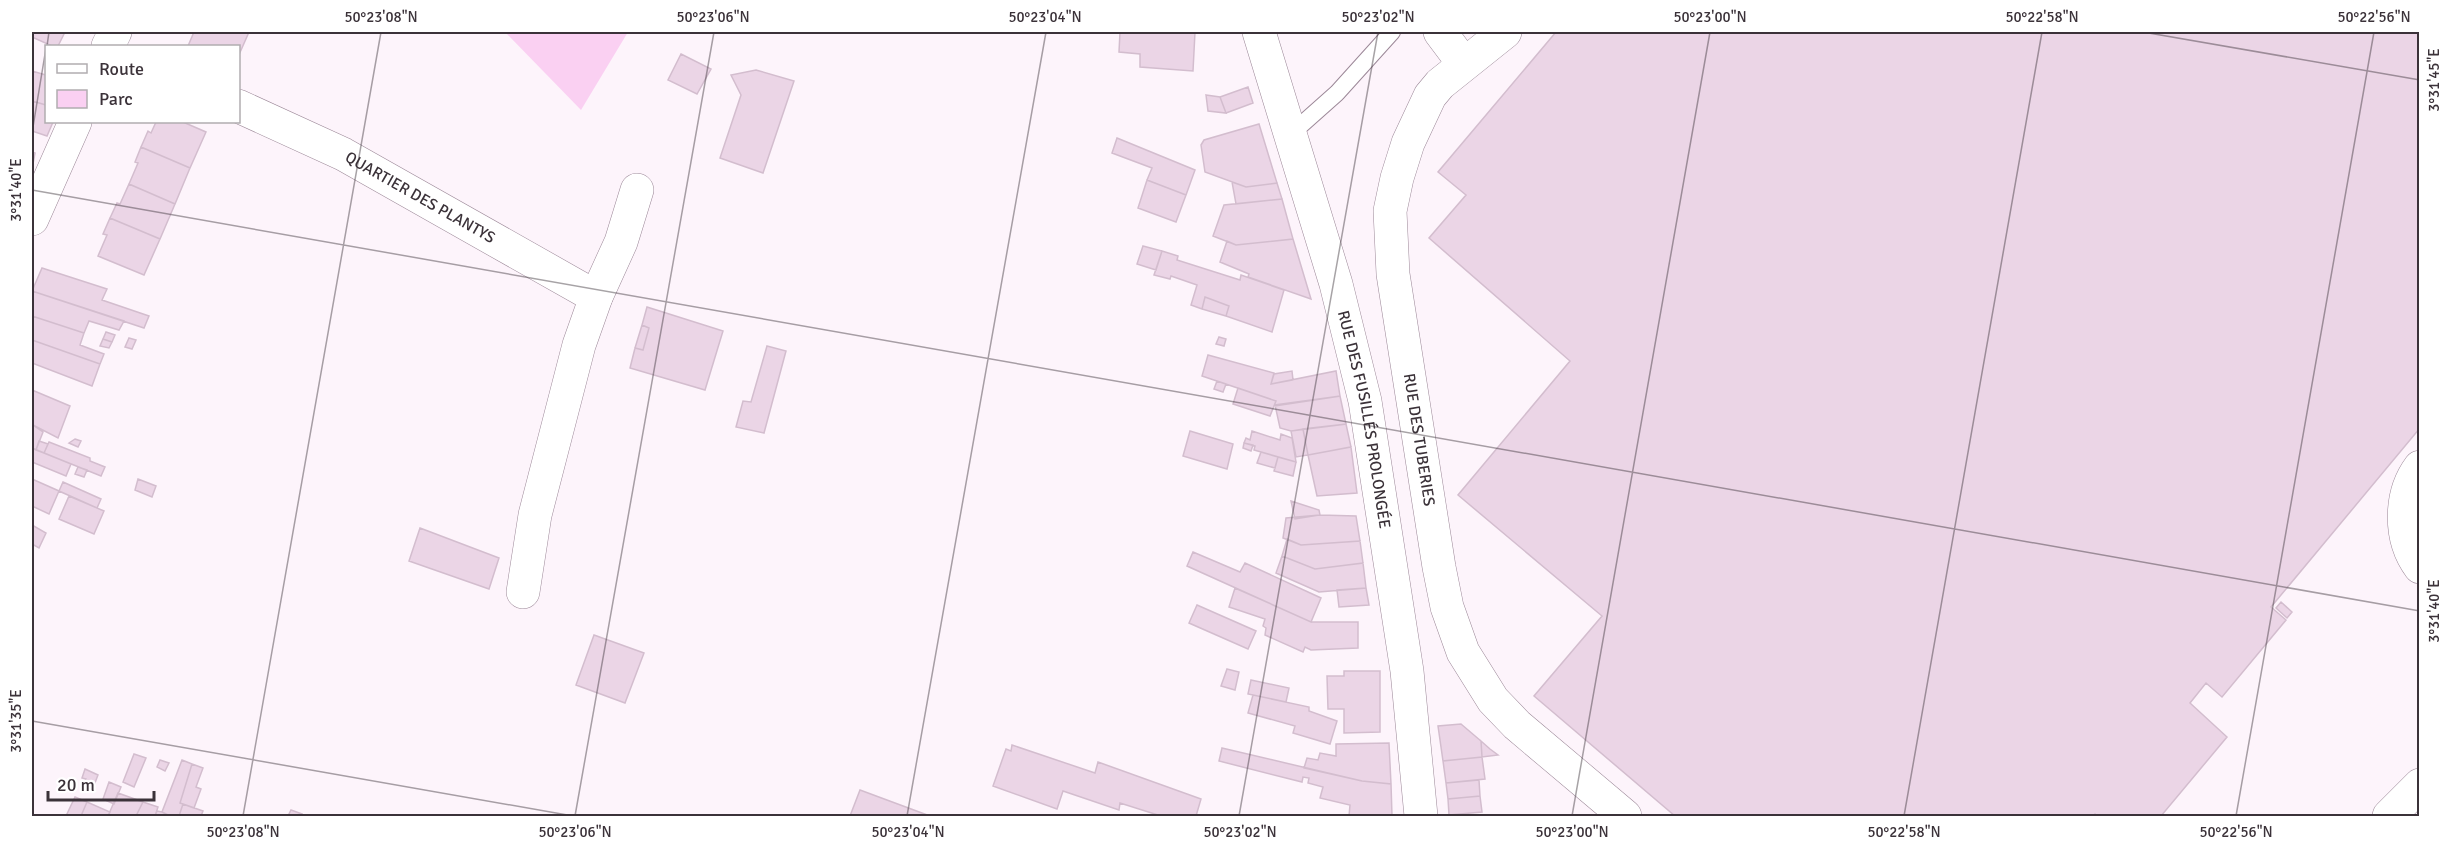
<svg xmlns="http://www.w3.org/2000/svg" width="2451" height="848" font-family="Signika,sans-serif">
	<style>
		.green { fill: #fad0f2 }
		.building { fill: #ebd5e6; stroke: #d3bdce; stroke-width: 1.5 }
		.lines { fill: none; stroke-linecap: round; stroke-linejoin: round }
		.lane-casing { stroke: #9c8898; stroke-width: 18 }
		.street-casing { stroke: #9c8898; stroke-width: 34 }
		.lane { stroke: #fff; stroke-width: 16 }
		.street { stroke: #fff; stroke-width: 33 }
		.ticks { fill: none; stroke: #3b3239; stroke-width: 1.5; stroke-opacity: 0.45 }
		.labels { text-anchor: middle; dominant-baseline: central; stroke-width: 5; stroke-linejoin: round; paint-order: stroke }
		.street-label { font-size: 16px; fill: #3b3239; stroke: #fff }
		.neatline { fill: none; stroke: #3b3239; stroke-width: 2 }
		.ticks-label { font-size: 15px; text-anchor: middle; fill: #3b3239 }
	</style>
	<rect width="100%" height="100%" fill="#fdf4fb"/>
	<path class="green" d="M505 32H628L581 110Z"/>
	<path class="building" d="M32 32H65L58 46H52L32 37Z
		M194 32H249L238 57V46H188Z
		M1120 32H1195L1193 71 1140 67V54L1119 52Z
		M1556 32H2420V428L2271 607 2286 620 2222 697 2206 683 2190 703 2227 737 2161 816H2097L2095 814 2093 816H1675L1534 696 1602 616 1458 495 1570 361 1429 238 1466 195 1438 172Z
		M681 54 711 69 697 94 668 80Z
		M756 70 794 81 763 173 720 158 741 95 731 75Z
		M32 71 46 75V105L32 101Z
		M1248 87 1253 103 1226 113 1220 97Z
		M1206 95 1220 97 1226 113 1208 111Z
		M32 101 46 105V122H53L47 136 32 131Z
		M156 122H183L206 132 190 168 141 147 148 131 151 133Z
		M1259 124 1277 183 1246 187 1205 172 1201 145 1204 140Z
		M1117 138 1195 170 1186 195 1147 180 1152 168 1112 153Z
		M141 147 190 168 175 204 129 184 138 163 135 162Z
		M32 152 35 153 32 169Z
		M1147 180 1186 195 1176 222 1138 208Z
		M1232 182 1246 187 1277 183 1282 199 1236 204Z
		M129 184 175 204 160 239 110 218 117 203 120 204Z
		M1282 199 1293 239 1236 245 1213 236 1224 205Z
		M110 218 160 239 144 275 98 256 107 235 103 234Z
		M1293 239 1311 299 1248 277 1249 274 1220 262 1227 241 1236 245Z
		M1143 246 1162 251 1156 270 1137 264Z
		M1162 251 1178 256 1177 260 1240 280 1241 275 1284 290 1272 332 1226 316 1229 306 1205 297 1202 309 1191 305 1197 285 1171 276 1170 279 1154 275Z
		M42 268 107 289 102 300 149 316 144 328 32 291Z
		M32 291 124 321 119 330 89 321 84 333 32 316Z
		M1205 297 1229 306 1226 316 1202 309Z
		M647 307 723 331 705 390 630 368 635 348 643 350 649 328 642 325Z
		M32 316 84 333 80 345 104 354 100 364 32 340Z
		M642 325 649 328 643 350 635 348Z
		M106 332 115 335 112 342 103 339Z
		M1219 337 1226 339 1224 346 1216 344Z
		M129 338 136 340 132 349 125 347Z
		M103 339 112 342 109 348 100 346Z
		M32 340 100 364 92 386 32 363Z
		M767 346 786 351 764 433 736 427 743 401 751 402Z
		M1208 355 1274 373 1271 384 1336 371 1340 396 1274 406 1276 401 1202 376Z
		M1292 371 1293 380 1271 384 1274 374Z
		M1217 381 1226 384 1223 392 1214 389Z
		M1238 388 1276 401 1270 416 1233 404Z
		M32 390 70 406 58 438 33 425Z
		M1340 396 1346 424 1291 431 1280 428 1275 405Z
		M32 420 33 425 43 432 36 450 32 448Z
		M1346 424 1351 447 1308 455 1303 429Z
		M1303 429 1308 455 1296 457 1291 431Z
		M1190 431 1233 444 1227 469 1183 456Z
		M1252 431 1280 440 1281 434 1292 438 1296 462 1254 450 1255 446 1244 443 1246 438 1250 440Z
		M75 439 81 441 78 447 69 443Z
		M39 441 48 444 44 453 36 450Z
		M49 442 90 458V461L105 467 101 476 44 453Z
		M1244 443 1253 445 1251 451 1243 448Z
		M1351 447 1357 493 1317 496 1308 455Z
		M32 448 71 464 66 476 32 462Z
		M1261 452 1278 457 1275 468 1257 463Z
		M1278 457 1296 462 1293 476 1274 471Z
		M78 467 87 470 84 477 75 474Z
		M32 479 59 491 49 514 32 506Z
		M138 479 156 486 152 497 135 490Z
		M63 482 101 499 97 508 59 491Z
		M69 496 104 511 94 534 59 519Z
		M1291 501 1319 510 1320 515 1295 519Z
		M1320 515 1356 516 1360 541 1301 545 1283 538 1286 518Z
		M32 525 46 533 39 548 32 544Z
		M420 528 499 558 489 589 409 561Z
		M1287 539 1301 545 1360 541 1363 563 1315 569 1282 556Z
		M1193 552 1240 572 1245 563 1321 598 1311 622 1187 566Z
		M1282 556 1315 569 1363 563 1366 588 1319 592 1276 573Z
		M1235 588 1311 622H1358V648L1311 650 1305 647 1303 652 1265 635 1266 628 1263 626 1265 619 1229 607Z
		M1366 588 1369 605 1339 607 1337 590Z
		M2281 602 2292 612 2287 618 2276 608Z
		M1197 605 1256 631 1248 649 1189 623Z
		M594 635 644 653 625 703 576 685Z
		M1227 669 1239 672 1235 690 1221 686Z
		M1344 671H1380V732L1344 733V709H1328L1327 676H1344Z
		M1251 680 1289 688 1286 702 1248 694Z
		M1253 695 1309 707V711L1337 721 1330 744 1293 733 1295 726 1248 713Z
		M1461 724 1481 741 1482 757 1443 761 1438 726Z
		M1481 741 1490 749 1498 755 1482 757Z
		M1389 743 1391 784 1362 781 1304 768 1307 758 1318 760 1320 753 1336 756V744Z
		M1012 745 1095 773 1098 762 1201 799 1196 816H1161L1120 803 1119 810 1063 791 1057 809 993 786 1006 749 1011 751Z
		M1222 748 1362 781 1391 784 1392 816H1349L1350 805 1320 798 1323 787 1308 783 1309 778 1303 777 1302 782 1219 761Z
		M134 754 146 758 134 787 123 782Z
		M1482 757 1485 779 1446 783 1443 761Z
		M160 760 169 763 165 771 157 767Z
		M182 760 192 764 180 803 183 804 179 816H170L162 812Z
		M192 764 203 768 196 787 201 789 194 808 180 803Z
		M85 769 98 775 93 788 84 785 86 779 82 778Z
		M1479 780 1480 796 1448 799 1446 783Z
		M109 782 121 787 114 804 103 799Z
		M860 790 930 816H850Z
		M118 793 143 802 136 816H108Z
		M1480 796 1482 812 1449 815 1448 799Z
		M75 797 87 802 81 816H66Z
		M87 802 110 812 108 816H81Z
		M143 802 158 807 155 816H136Z
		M183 804 203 811 201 816H179Z
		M291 810 302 814 301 816H288Z
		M157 811 162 812 170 816H155Z"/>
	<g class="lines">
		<defs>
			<path id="lane" d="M1292 133 1337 93 1392 32"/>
			<g id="street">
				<path id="s1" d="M1259 32 1336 284 1365 401 1407 671 1421 816"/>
				<path d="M1440 32 1464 64"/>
				<path id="s2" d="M1505 32 1440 84 1430 96 1408 143 1397 178 1390 211 1393 274 1439 567 1447 607 1463 652 1493 700 1517 725 1625 816"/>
				<path d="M108 46 115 32"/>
				<path id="s3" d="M238 106 343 154 596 297"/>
				<path d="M32 219 75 122"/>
				<path d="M2420 467C2399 495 2399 539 2420 567"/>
				<path d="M523 592 535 515 579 345 596 297 621 242 637 190"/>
				<path d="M2389 816 2420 785"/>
			</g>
		</defs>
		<use href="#lane" class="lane-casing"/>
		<use href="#street" class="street-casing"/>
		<use href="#lane" class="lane"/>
		<use href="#street" class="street"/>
	</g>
	<path class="ticks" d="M2143 32 2420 80M47 46 49 32M32 133 46 48M32 190 2420 611M32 721 573 816M243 816 381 32M575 816 714 32M907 816 1046 32M1239 816 1378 32M1572 816 1710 32M1904 816 2042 32M2236 816 2374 32"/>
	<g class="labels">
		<g class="street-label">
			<text stroke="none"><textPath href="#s3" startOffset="204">QUARTIER DES PLANTYS</textPath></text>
			<text stroke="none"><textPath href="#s1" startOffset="402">RUE DES FUSILLÉS PROLONGÉE</textPath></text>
			<text stroke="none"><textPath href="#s2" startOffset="452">RUE DES TUBERIES</textPath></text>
		</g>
	</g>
	<rect width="2451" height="848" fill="none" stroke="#ffffff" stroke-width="66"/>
	<rect x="45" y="45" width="195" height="78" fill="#ffffff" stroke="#b1adb0" stroke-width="1.5"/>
	<rect x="57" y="64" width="30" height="9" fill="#ffffff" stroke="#b1adb0" stroke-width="1.5"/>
	<text x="99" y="75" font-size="18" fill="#3b3239">Route</text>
	<rect x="57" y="90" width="30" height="18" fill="#fad0f2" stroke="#b1adb0" stroke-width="1.5"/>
	<text x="99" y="105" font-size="18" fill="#3b3239">Parc</text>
	<path d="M48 791v9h106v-9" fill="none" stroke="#3b3239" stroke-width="3"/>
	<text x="57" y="791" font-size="18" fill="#3b3239" stroke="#ffffff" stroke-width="4.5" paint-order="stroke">20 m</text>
	<rect x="33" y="33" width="2385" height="782" class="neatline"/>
	<g class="ticks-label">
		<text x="381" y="22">50°23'08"N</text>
		<text x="713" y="22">50°23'06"N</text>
		<text x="1045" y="22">50°23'04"N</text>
		<text x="1378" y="22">50°23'02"N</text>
		<text x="1710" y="22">50°23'00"N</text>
		<text x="2042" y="22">50°22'58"N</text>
		<text x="2374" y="22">50°22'56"N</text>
		<text transform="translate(2434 80) rotate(-90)" y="5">3°31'45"E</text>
		<text transform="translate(16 190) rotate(-90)" y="5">3°31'40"E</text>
		<text transform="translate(2434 611) rotate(-90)" y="5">3°31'40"E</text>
		<text transform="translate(16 721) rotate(-90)" y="5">3°31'35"E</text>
		<text x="243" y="837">50°23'08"N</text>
		<text x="575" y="837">50°23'06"N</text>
		<text x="908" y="837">50°23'04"N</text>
		<text x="1240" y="837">50°23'02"N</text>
		<text x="1572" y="837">50°23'00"N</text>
		<text x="1904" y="837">50°22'58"N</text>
		<text x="2236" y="837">50°22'56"N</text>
	</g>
</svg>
